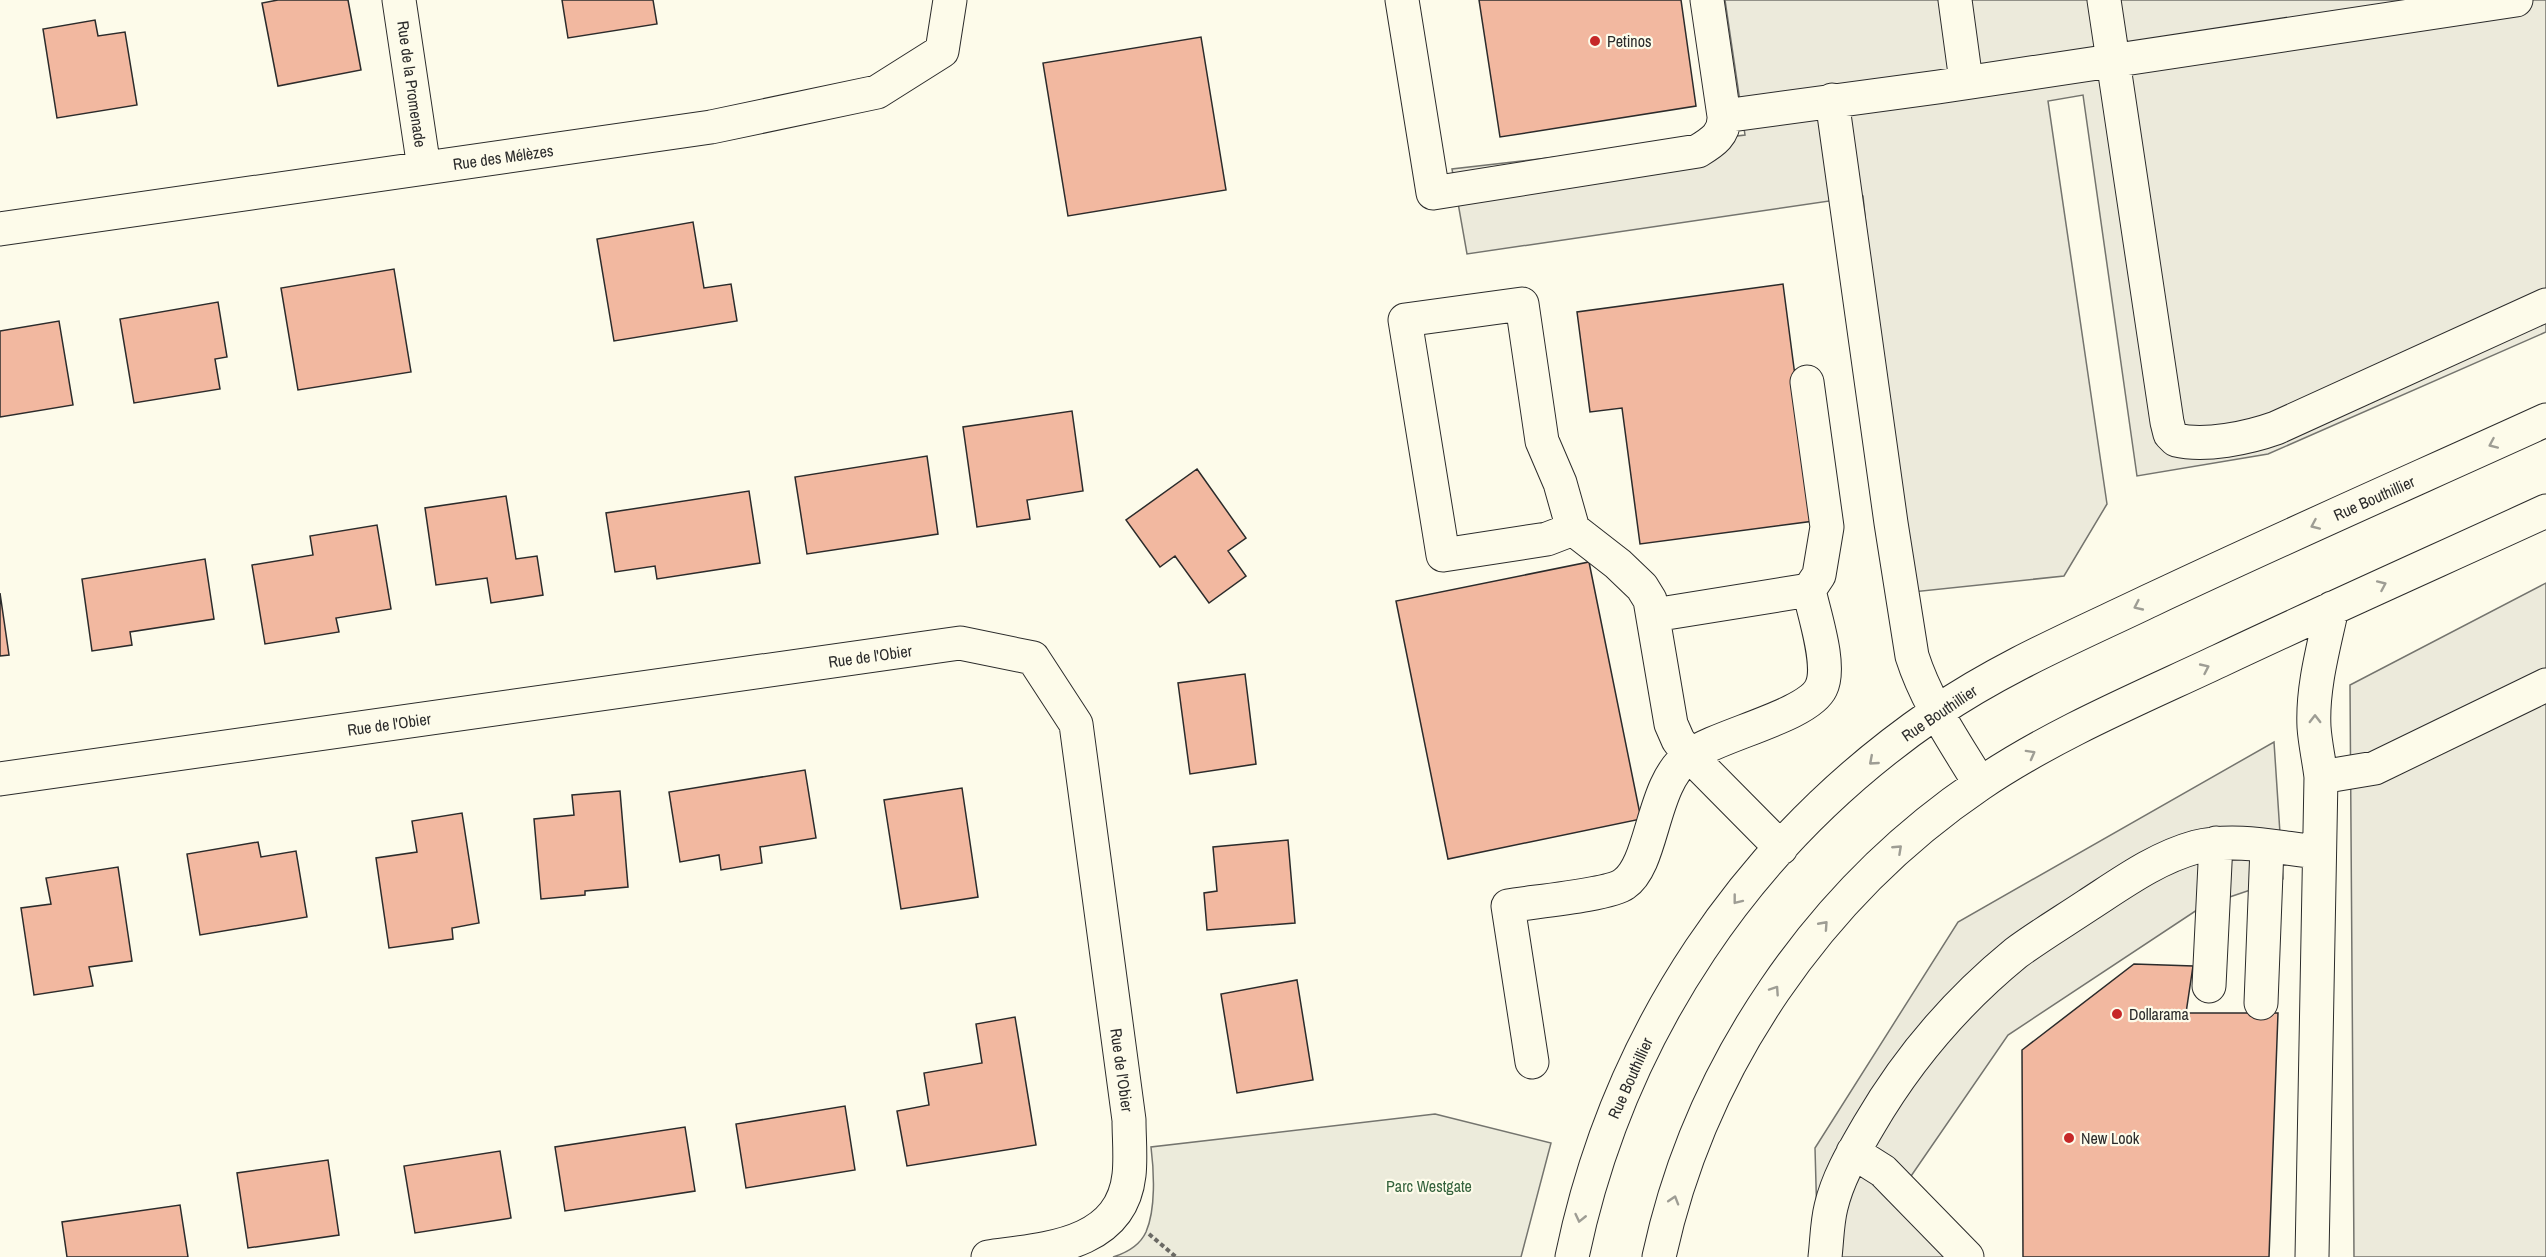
<svg xmlns="http://www.w3.org/2000/svg" width="2546" height="1257" font-family="'Archivo Narrow',sans-serif">
	<style>
		.green { fill: #ecebdb; stroke: #74746e; stroke-width: 1.5 }
		.parking { fill: #eceadb; stroke: #74746e; stroke-width: 1.5 }
		.building { fill: #f2b8a0; stroke: #2b2b2b; stroke-width: 1.5 }
		.lines { fill: none; stroke-linecap: round; stroke-linejoin: round }
		.minor-casing { stroke: #2b2b2b; stroke-width: 35 }
		.path { stroke: #6a6964; stroke-width: 4; stroke-dasharray: 4.5 3; stroke-linecap: butt }
		.minor { stroke: #fdfbea; stroke-width: 33 }
		.oneway { stroke: #9e9d94 }
		.poi-dot { fill: #c62828; stroke: #fdfbea; stroke-width: 2 }
		.labels { text-anchor: middle; dominant-baseline: central; stroke-width: 4.5; stroke-linejoin: round; paint-order: stroke }
		.poi-label { font-size: 16px; fill: #2b2b2b; stroke: #fdfbea; text-anchor: start }
		.street-label { font-size: 16px; fill: #2b2b2b; stroke: #fdfbea }
		.park-label { font-size: 16px; fill: #34623c; stroke: #fdfbea }
	</style>
	<rect width="100%" height="100%" fill="#fdfbea"/>
	<path class="green" d="M1435 1114 1551 1143 1521 1257H1113C1126 1253 1140 1245 1146 1232 1156 1209 1154 1171 1151 1147Z"/>
	<path class="parking" d="M1725 0H2546V332L2268 454 2137 476 2083 95 2048 101 2107 504 2064 576 1903 593 1863 196 1467 254 1452 169 1745 135Z
		M2546 583V1257H2354L2350 685Z
		M2274 742 2283 879 2203 906 2008 1035 1909 1179 1982 1257H1818L1815 1148 1958 922Z"/>
	<path class="building" d="M278 0H348L361 70 278 86 262 3Z
		M562 0H653L657 24 568 38Z
		M1479 0H1681L1696 106 1500 137Z
		M95 20 98 36 125 32 137 105 57 118 43 29Z
		M1201 37 1226 190 1068 216 1043 63Z
		M693 222 704 288 731 284 737 321 614 341 597 239Z
		M394 269 411 372 298 390 281 288Z
		M1783 284 1814 521 1640 544 1622 408 1590 412 1577 312Z
		M218 302 227 357 215 359 220 389 134 403 120 319Z
		M59 321 73 405 0 417V331Z
		M1072 411 1083 491 1027 500 1030 519 977 527 963 427Z
		M927 456 938 534 807 554 795 477Z
		M1197 469 1246 538 1228 551 1246 576 1209 603 1175 556 1160 567 1126 520Z
		M749 491 760 563 657 579 655 566 615 572 606 513Z
		M506 496 516 559 537 556 543 595 491 603 487 578 436 585 425 508Z
		M377 525 391 609 336 618 339 632 265 644 252 565 313 555 310 536Z
		M205 559 214 619 130 632 132 645 92 651 82 579Z
		M1589 562 1641 819 1448 859 1396 601Z
		M0 593 9 655 0 656Z
		M1245 674 1256 764 1190 774 1178 683Z
		M805 770 816 838 760 847 762 863 721 870 719 855 680 862 669 792Z
		M962 788 978 897 901 909 884 800Z
		M620 791 628 887 585 891V895L541 899 534 819 574 815 572 795Z
		M462 813 479 923 452 928 453 939 389 948 376 858 417 852 412 821Z
		M1288 840 1295 923 1207 930 1204 893 1217 891 1213 847Z
		M258 842 261 857 296 851 307 917 200 935 187 854Z
		M118 867 132 961 89 967 93 986 34 995 21 908 51 904 46 878Z
		M2134 964 2193 966 2186 1013H2278L2269 1257H2023L2022 1050Z
		M1297 980 1313 1080 1237 1093 1221 994Z
		M1015 1017 1036 1145 907 1166 897 1111 929 1105 924 1073 982 1063 976 1024Z
		M845 1106 855 1170 746 1188 736 1124Z
		M685 1127 695 1191 565 1211 555 1147Z
		M500 1151 511 1218 415 1233 404 1166Z
		M328 1160 339 1235 248 1248 237 1173Z
		M180 1205 188 1257H67L62 1222Z"/>
	<g class="lines">
		<defs>
			<path id="minor" d="M399 0 424 168
				M1402 0 1433 193 1698 151C1713 142 1725 134 1724 116L1938 87 2516 0
				M1707 0 1724 116
				M1955 0 1966 81
				M2104 0 2167 422 2170 434 2176 440C2205 447 2248 438 2276 428L2546 305
				M1832 100 1891 523 1912 656C1927 703 1955 742 1980 784
				M0 229 711 127 877 92 942 51 950 0
				M1807 382 1827 527 1819 575 1809 590
				M1573 529 1547 539 1443 555 1405 320 1522 304 1542 441 1560 483 1573 529 1618 564 1642 587 1650 600 1671 724 1678 740 1689 755 1781 848
				M2321 777 2375 768 2546 685
				M0 779 960 643 1033 658 1076 724 1129 1120C1129 1138 1131 1157 1129 1175 1121 1247 1043 1249 988 1257
				M2209 986 2216 843
				M2261 1003 2267 847
				M1532 1062 1508 906C1530 902 1609 895 1624 884 1654 864 1651 783 1689 756 1718 735 1808 716 1821 688 1832 666 1814 614 1809 590L1654 615
				M1853 1152 1883 1171 1967 1257
				M1572 1257C1618 1034 1747 842 1935 713 2002 667 2078 635 2151 600 2282 538 2414 480 2546 420
				M1659 1257C1700 1066 1819 893 1980 784 2054 734 2138 699 2219 661 2327 610 2437 561 2546 511
				M1825 1257C1827 1240 1827 1223 1831 1207 1838 1177 1854 1151 1869 1125 1908 1058 1956 1002 2016 953 2039 936 2064 921 2088 905 2122 883 2156 858 2196 847 2235 837 2279 848 2318 852
				M2312 1257 2321 777C2319 760 2315 743 2314 727 2312 687 2324 646 2332 608"/>
		</defs>
		<use href="#minor" class="minor-casing"/>
		<path class="path" d="M1149 1234 1176 1257"/>
		<use href="#minor" class="minor"/>
	</g>
	<defs><path id="oneway-chevron" d="M-2-3.5L2.5 0L-2 3.5" fill="none" stroke-width="1.6" stroke-linecap="round" stroke-linejoin="round" transform="scale(1.5)"/></defs>
	<g class="oneway">
		<use href="#oneway-chevron" transform="translate(2493 444) rotate(156)"/>
		<use href="#oneway-chevron" transform="translate(2315 525) rotate(156)"/>
		<use href="#oneway-chevron" transform="translate(2382 585) rotate(-24)"/>
		<use href="#oneway-chevron" transform="translate(2138 606) rotate(155)"/>
		<use href="#oneway-chevron" transform="translate(2205 668) rotate(-25)"/>
		<use href="#oneway-chevron" transform="translate(2315 719) rotate(-90)"/>
		<use href="#oneway-chevron" transform="translate(2031 754) rotate(-29)"/>
		<use href="#oneway-chevron" transform="translate(1873 761) rotate(139)"/>
		<use href="#oneway-chevron" transform="translate(1898 849) rotate(-43)"/>
		<use href="#oneway-chevron" transform="translate(1737 900) rotate(128)"/>
		<use href="#oneway-chevron" transform="translate(1824 925) rotate(-48)"/>
		<use href="#oneway-chevron" transform="translate(1775 990) rotate(-56)"/>
		<use href="#oneway-chevron" transform="translate(1674 1200) rotate(-73)"/>
		<use href="#oneway-chevron" transform="translate(1580 1218) rotate(103)"/>
	</g>
	<g class="poi-dot">
		<circle cx="1595" cy="41" r="6"/>
		<circle cx="2117" cy="1014" r="6"/>
		<circle cx="2069" cy="1138" r="6"/>
	</g>
	<g class="labels">
		<g class="poi-label">
			<text x="1607" y="41">Petinos</text>
			<text x="2129" y="1014">Dollarama</text>
			<text x="2081" y="1138">New Look</text>
		</g>
		<g class="street-label">
			<text transform="translate(412 84) rotate(82)">Rue de la Promenade</text>
			<text transform="translate(503 157) rotate(-8)">Rue des Mélèzes</text>
			<text transform="translate(2374 498) rotate(-24)">Rue Bouthillier</text>
			<text transform="translate(870 656) rotate(-8)">Rue de l'Obier</text>
			<text transform="translate(1939 713) rotate(-34)">Rue Bouthillier</text>
			<text transform="translate(389 724) rotate(-8)">Rue de l'Obier</text>
			<text transform="translate(1122 1070) rotate(82)">Rue de l'Obier</text>
			<text transform="translate(1630 1078) rotate(-66)">Rue Bouthillier</text>
		</g>
		<g class="park-label">
			<text x="1429" y="1186">Parc Westgate</text>
		</g>
	</g>
</svg>
